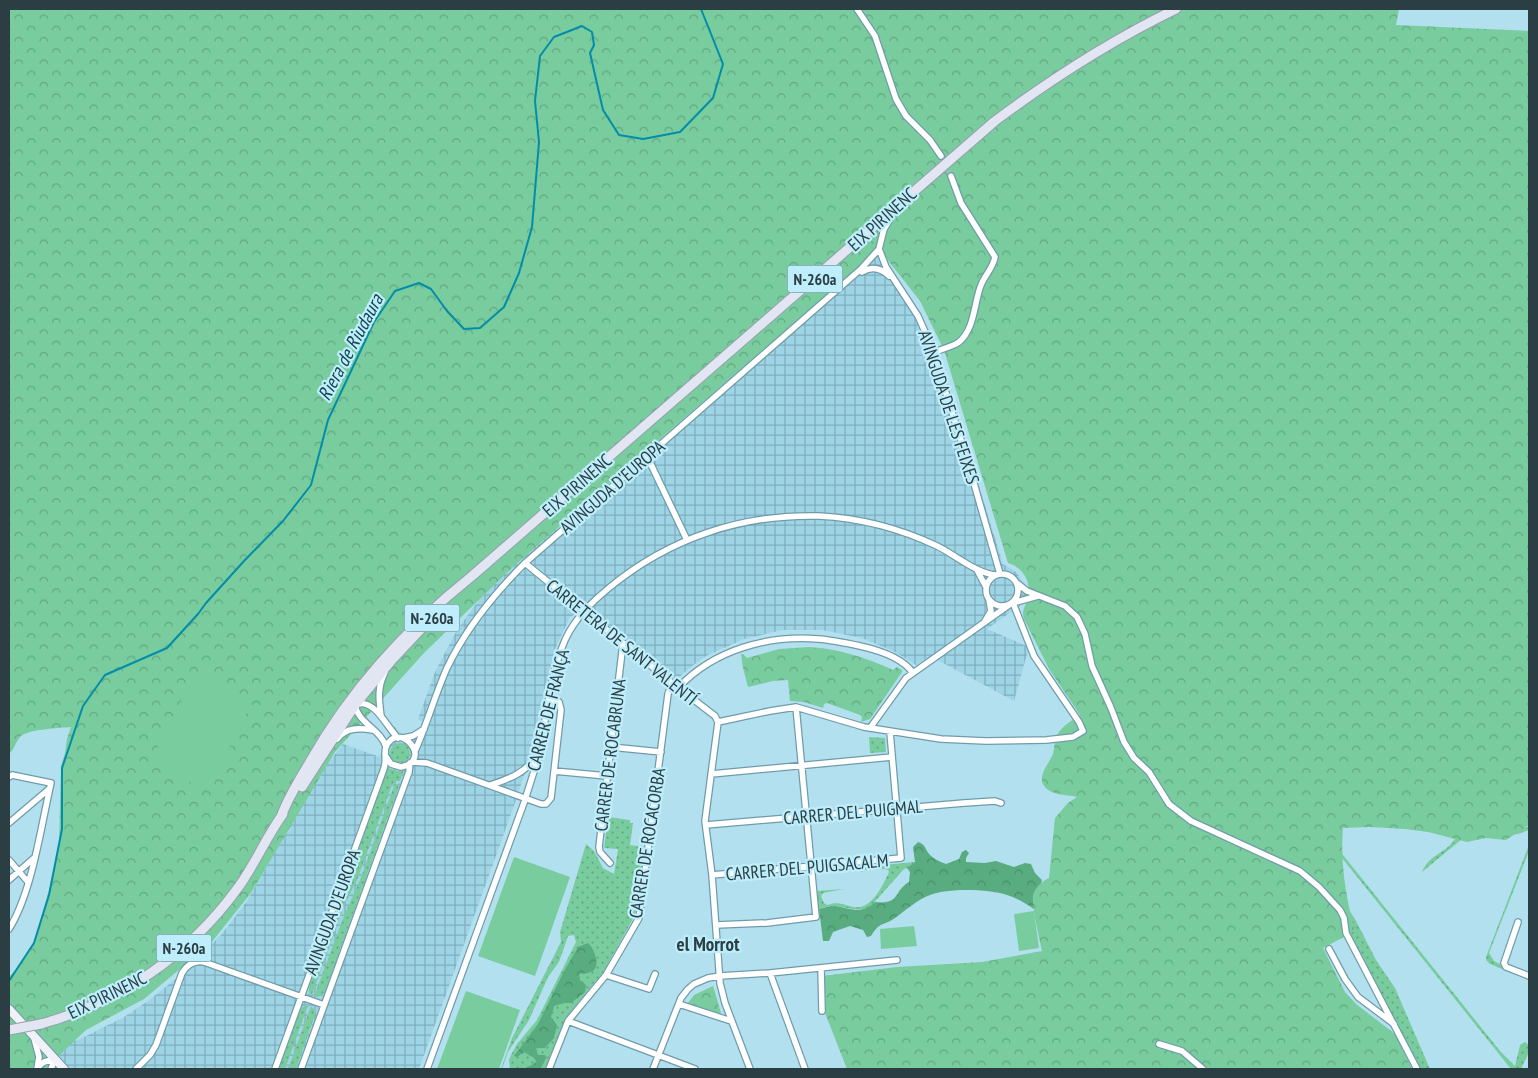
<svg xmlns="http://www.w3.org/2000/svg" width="1538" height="1078" font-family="'PT Sans Narrow',sans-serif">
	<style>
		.industrial { fill: url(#industrial-grid) }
		.grass { fill: url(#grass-dots) }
		.forest { fill: url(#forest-crowns) }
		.park { fill: url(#park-crowns) }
		.garden { fill: #79cc9e }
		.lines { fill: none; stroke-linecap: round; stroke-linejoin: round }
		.stream { stroke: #038da9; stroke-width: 2 }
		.minor-tunnel { stroke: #97c0cd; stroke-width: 5.5; stroke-dasharray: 5.5 3; stroke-linecap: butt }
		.minor-casing { stroke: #709caa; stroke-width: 8 }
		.secondary-casing { stroke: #709caa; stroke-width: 10 }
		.primary-casing { stroke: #969fb0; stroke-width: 11 }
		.minor { stroke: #fff; stroke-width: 5.5 }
		.secondary { stroke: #f1f2f9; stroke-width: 8 }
		.primary { stroke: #e2e5f2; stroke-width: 9 }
		.primary-bridge-casing { stroke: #969fb0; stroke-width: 11; stroke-linecap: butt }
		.primary-bridge { stroke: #e2e5f2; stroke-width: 9 }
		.labels { text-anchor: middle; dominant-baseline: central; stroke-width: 4.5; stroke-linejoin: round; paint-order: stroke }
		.shield { fill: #beeefc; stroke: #57737b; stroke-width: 1 }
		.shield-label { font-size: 16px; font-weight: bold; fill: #2b3e44 }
		.street-label { font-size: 18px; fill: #2b3e44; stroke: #beeefc }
		.water-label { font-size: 19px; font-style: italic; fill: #154551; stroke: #beeefc }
		.neighbourhood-label { font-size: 19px; font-weight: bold; fill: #2b3e44; stroke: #beeefc }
	</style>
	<defs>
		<pattern id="industrial-grid" width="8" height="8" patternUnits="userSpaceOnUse" patternTransform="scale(1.25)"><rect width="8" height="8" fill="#9ed5e6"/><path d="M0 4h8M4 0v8" fill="none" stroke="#81aebc"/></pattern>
		<pattern id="grass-dots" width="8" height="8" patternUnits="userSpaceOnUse" patternTransform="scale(1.25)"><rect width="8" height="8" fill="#79cc9e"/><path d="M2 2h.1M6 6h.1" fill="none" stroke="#63a782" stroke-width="1.8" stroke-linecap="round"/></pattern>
		<pattern id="forest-crowns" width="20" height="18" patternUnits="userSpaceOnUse" patternTransform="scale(1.25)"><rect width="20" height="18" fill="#58ac7f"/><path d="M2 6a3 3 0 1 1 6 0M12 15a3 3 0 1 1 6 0" fill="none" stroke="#498d6a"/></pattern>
		<pattern id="park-crowns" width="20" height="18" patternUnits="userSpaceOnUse" patternTransform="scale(1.25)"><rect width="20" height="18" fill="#79cc9e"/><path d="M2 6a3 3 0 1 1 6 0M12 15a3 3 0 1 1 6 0" fill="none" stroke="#63a782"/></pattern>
	</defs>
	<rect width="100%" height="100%" fill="#b2e0ef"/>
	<path class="industrial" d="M879 250 920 314 928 329 950 392 1003 564 1016 572 1028 589 1025 602 987 629 1029 647 1014 701 930 656 916 665 895 652 862 638 822 630H783L744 639 706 656 692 666 672 683 581 611 570 617 555 649 538 719 533 748 514 806 419 1069H60L42 1051 80 1039 124 1017 148 1001 178 977 185 964 206 949 221 935 247 901 308 795 329 762 343 744 380 757 394 726 403 735 413 733 419 730 423 722 418 719 435 672 457 630 478 601 553 525 558 529 775 342 874 252Z"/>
	<path class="grass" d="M869 737 885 738 886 752 870 753Z
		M390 753a10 10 0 1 1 20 0a10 10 0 1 1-20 0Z
		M388 768 397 771 404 770 400 781H395L392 785 357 880 345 903 311 997 309 992V988Z
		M400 783 325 991 321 996 314 997 344 916 360 880 394 786Z
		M608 817 630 820V823H633L630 845 644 847 635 915 604 971 565 1019 545 1069H510L509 1060 511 1055 517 1044 537 1020 576 942 574 935 568 936 559 962 548 977 529 1020 508 1052 502 1069H501L512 1038 561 942 560 932 586 844 594 851 603 868 614 874 618 849 604 848Z
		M1529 827V830L1518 834 1462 839 1422 872C1429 854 1449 852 1456 837Z
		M1331 840 1500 1051 1515 1066 1520 1045 1525 1042 1529 1045V1052L1521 1069H1511L1338 853Z
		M1529 845V851L1489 953 1494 961 1529 980 1490 964 1486 960V957Z
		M915 862 910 867 904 869 870 907C856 913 845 906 832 906 827 906 823 908 819 909L817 891 844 889 823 893 821 896 824 903 827 905C840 901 842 905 854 907 872 910 883 885 889 872L888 870 885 869 864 870 861 872 860 867Z
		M1301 864 1345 904 1355 919 1376 960 1395 988 1430 1069H1419L1372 980Z
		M305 1005H308L285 1069H279L301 1009Z
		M311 1006 314 1009 315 1015 296 1069H288Z"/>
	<path class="forest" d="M918 842C926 844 925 850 930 855 934 859 940 862 946 864L959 859 962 852 966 850 969 853 966 858V862L985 863 996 861 1014 867 1025 863 1031 864 1035 873 1042 880 1034 909C1025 903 1017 898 1007 895 988 889 949 888 930 895 917 900 906 910 895 918 882 927 881 920 871 936L867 937 863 930 850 926 833 932 829 941H823L819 909C823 908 827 907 831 906 848 906 859 917 875 902 901 905 893 891 909 882L910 872 907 868 915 862 913 847Z
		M588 943C594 948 602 967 591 972 587 974 583 973 579 974L580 980 586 985 585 992 571 1003H564L554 1006 551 1017 557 1025 554 1038 545 1048H536L538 1055H545L546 1058 541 1068 524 1069 535 1063 536 1061 534 1058 524 1052 517 1057 514 1056 538 1024 563 973 578 947Z"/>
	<path class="park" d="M9 9H1399L1396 25 1529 31V825L1506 840 1486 838 1467 842 1428 832 1405 829 1370 827 1343 828C1340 860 1346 900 1355 931L1323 948 1345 992 1356 1004 1395 1034 1412 1069H847L825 1013 822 976 897 967 982 962 1042 951C1040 941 1031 903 1033 895 1035 888 1042 881 1049 878L1055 818 1068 803 1077 797C1068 795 1054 795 1047 789 1034 779 1049 764 1053 754 1055 746 1054 739 1059 732 1064 725 1073 720 1080 715L1049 669 1024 619C1021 611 1026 605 1028 597 1032 581 1022 567 1008 563L944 350 920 301 879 249 515 565 423 654 335 752 251 893 211 943 144 999 86 1030 45 1069H9V977L21 964 34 942 49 890 59 846 61 766 65 753 67 739 71 727C59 728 28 729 20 737 15 743 14 750 9 754Z
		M809 647C839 649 865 657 893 670L897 667 902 670V672L870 719 861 722 862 717 860 715 827 703 824 704 823 708 804 702 790 701 788 680 773 681 748 687 743 668 741 654H743L747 658 779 649Z
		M713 986 721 1013 719 1014 688 1003 694 995Z"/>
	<path class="garden" d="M196 672 253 700 208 791 150 762Z
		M514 857 570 877 535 976 478 956Z
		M1034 911 1039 948 1019 951 1014 914Z
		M914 926 917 946 881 949 880 929Z
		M466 991 520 1010 499 1069H437Z"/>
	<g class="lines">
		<path class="stream" d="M9 981 34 943 49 895 62 829V768L83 706 105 675 167 648 198 614 206 603 244 561 283 521 311 485 328 420 374 322 395 291 419 283 431 289 447 311 464 329 480 328 504 307 519 273 532 227 539 142 535 101 540 56 554 37 582 26 592 32 594 45 590 53 603 110 619 135 643 139 680 132 713 98 723 64 701 9"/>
		<path class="minor-tunnel" d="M941 156 951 176"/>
		<defs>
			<path id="minor" d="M857 9 875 36 896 99 906 116 930 140 941 156
				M879 249 886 267 918 316 930 343 967 459 1000 574
				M862 272C872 266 881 268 889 276
				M934 352C942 349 952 347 959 342 975 329 974 302 981 285 985 275 993 268 995 257L961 203 951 176
				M647 456 687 540
				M525 563 672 683 715 716 718 722
				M977 570 986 587
				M986 590a16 16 0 1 1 32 0a16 16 0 1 1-32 0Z
				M1018 584 1027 591 1065 606 1077 617 1085 634 1092 666 1111 708 1124 742 1134 758 1149 772 1169 804 1191 821 1300 871 1319 887 1340 910 1344 918 1346 933 1417 1069
				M985 621 991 611 989 600
				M679 687C714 650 767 635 818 639 832 640 846 643 860 646 878 650 902 657 913 673
				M355 704C357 723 381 729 386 747
				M357 704C375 699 386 726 398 738
				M381 716C379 700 377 688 385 672
				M718 722 770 711 796 707 864 727 941 739 986 741 1046 740 1073 737 1083 731 1079 722 1034 656 1013 603 1038 596
				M718 722 705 821 712 875 720 983 725 1003 750 1069
				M870 728 906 678 1009 605
				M403 738 413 736 424 729
				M337 739C346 727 360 728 373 730
				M611 747 661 752
				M415 751C427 724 435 695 447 668 466 628 494 594 525 563L861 269 879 249 884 229 893 214
				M412 762 427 763 541 804H546L551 798 561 710 559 702 549 700
				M554 771 607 776
				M711 774 892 757
				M9 777 12 775 51 783C41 826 32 893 9 929
				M490 785C509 779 526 773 537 755
				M9 823 49 789
				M706 825 964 803 995 801 1001 803
				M9 860 28 882
				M610 863 600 852 599 847 623 643
				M712 875 901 858 890 732
				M9 880 34 858
				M1518 922 1504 963 1506 967 1529 976
				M716 925 767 923 816 917 796 707
				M1329 949 1345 979 1358 997 1394 1024
				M821 968 822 1011
				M770 973 805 1069
				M606 975 649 989 655 974
				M679 1004 731 1021
				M568 1021 695 1069
				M34 1038 39 1057 37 1069
				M1159 1044 1182 1051 1203 1069
				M38 1067 44 1062 55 1059
				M51 1069 55 1059
				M136 1069 150 1055 156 1045 182 973C187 965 194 960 204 962L324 1005
				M275 1069 382 774C383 771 385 767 385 763 386 758 384 752 386 747 398 719 435 760 401 767L391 764 385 755
				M301 1069 409 772 410 763
				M427 1069C459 979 493 890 525 800 530 783 536 767 540 750 547 713 550 675 565 640 575 618 592 602 610 587 670 538 742 514 819 516 860 518 901 529 937 546 954 554 977 574 996 575
				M549 1069 568 1021 606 975 639 918 668 694 672 683
				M653 1069 681 998 688 989 694 984 708 978 720 976 770 973 897 960"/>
			<path id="secondary" d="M9 1009 64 1069"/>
			<path id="primary" d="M302 787 355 705 392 660 437 612
				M281 817C288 797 300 779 311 760 352 688 407 628 472 576L995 121C1054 77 1110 41 1176 9
				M41 1024C120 1002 189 955 237 889 255 865 266 837 283 814"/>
		</defs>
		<use href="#minor" class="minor-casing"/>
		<use href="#secondary" class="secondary-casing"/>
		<use href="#primary" class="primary-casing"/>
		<use href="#minor" class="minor"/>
		<use href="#secondary" class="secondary"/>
		<use href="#primary" class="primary"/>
		<defs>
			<path id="primary-bridge" d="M9 1030 41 1024"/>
		</defs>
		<use href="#primary-bridge" class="primary-bridge-casing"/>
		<use href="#primary-bridge" class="primary-bridge"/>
	</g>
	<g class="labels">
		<g class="shield">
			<rect x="787.5" y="265.5" width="55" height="27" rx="4"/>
			<rect x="404.5" y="604.5" width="55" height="27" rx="4"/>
			<rect x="156.5" y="934.5" width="55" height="27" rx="4"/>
		</g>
		<g class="shield-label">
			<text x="815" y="279">N-260a</text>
			<text x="432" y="618">N-260a</text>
			<text x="184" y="948">N-260a</text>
		</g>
		<g class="street-label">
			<text transform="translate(882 219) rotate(-42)">EIX PIRINENC</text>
			<text transform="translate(949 407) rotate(72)">AVINGUDA DE LES FEIXES</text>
			<text transform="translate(577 485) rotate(-41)">EIX PIRINENC</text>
			<text transform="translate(612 487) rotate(-41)">AVINGUDA D'EUROPA</text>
			<text transform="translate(622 642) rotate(39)">CARRETERA DE SANT VALENTÍ</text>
			<text transform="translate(548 710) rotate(-76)">CARRER DE FRANÇA</text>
			<text transform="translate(610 755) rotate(-83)">CARRER DE ROCABRUNA</text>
			<text transform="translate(853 812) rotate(-5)">CARRER DEL PUIGMAL</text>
			<text transform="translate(647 843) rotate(-81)">CARRER DE ROCACORBA</text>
			<text transform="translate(807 867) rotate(-5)">CARRER DEL PUIGSACALM</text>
			<text transform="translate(332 912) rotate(-70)">AVINGUDA D'EUROPA</text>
			<text transform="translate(107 995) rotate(-26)">EIX PIRINENC</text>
		</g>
		<g class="water-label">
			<text transform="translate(350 347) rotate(-62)">Riera de Riudaura</text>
		</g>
		<g class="neighbourhood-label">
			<text x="708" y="944">el Morrot</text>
		</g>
	</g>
	<rect width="1538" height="1078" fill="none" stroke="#2b3e44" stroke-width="20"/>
</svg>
